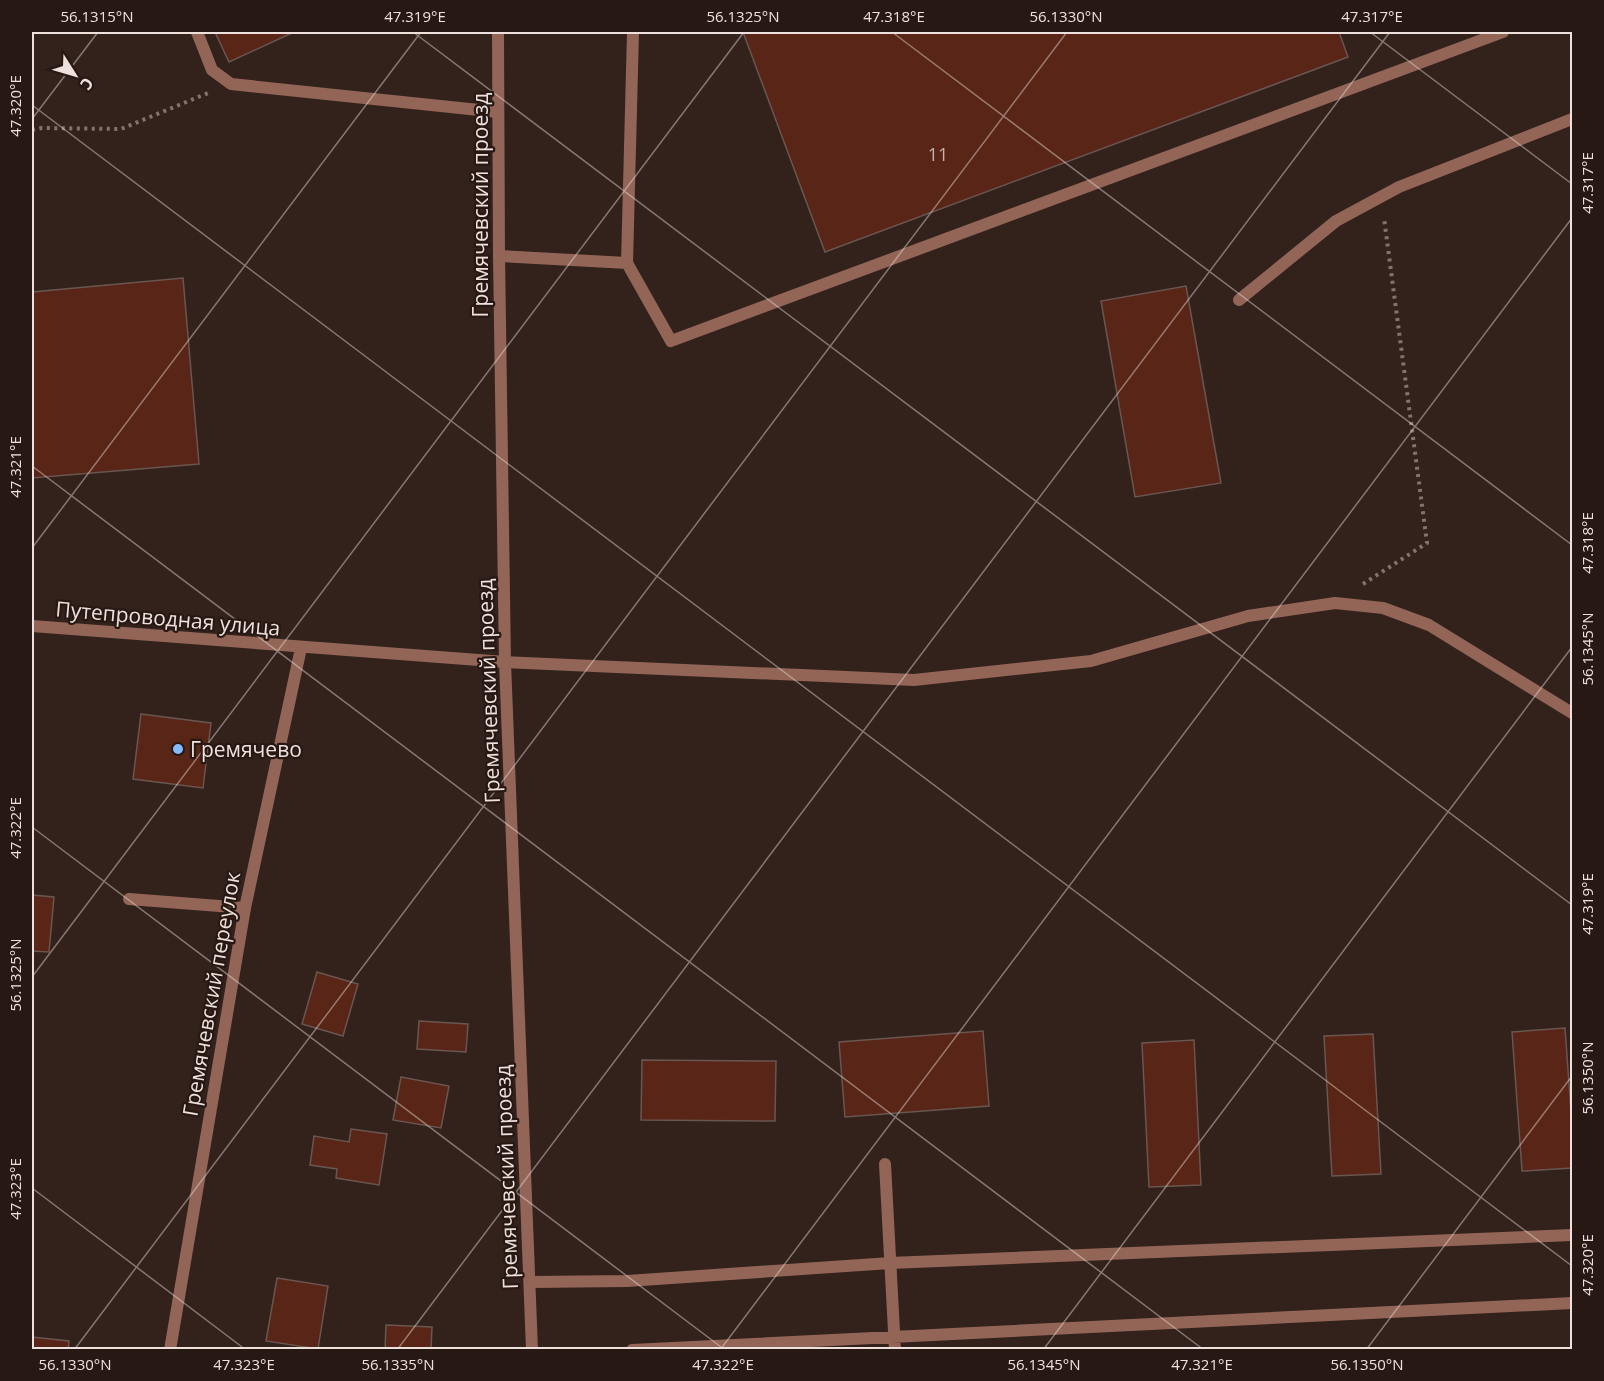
<svg xmlns="http://www.w3.org/2000/svg" width="1604" height="1381" font-family="'Open Sans',sans-serif">
	<style>
		.building { fill: #582516; stroke: #6a5650; stroke-width: 1.5 }
		.lines { fill: none; stroke-linecap: round; stroke-linejoin: round }
		.path { stroke: #83736f; stroke-width: 4; stroke-dasharray: 3 4.5; stroke-linecap: butt }
		.lane { stroke: #926557; stroke-width: 12 }
		.street { stroke: #926557; stroke-width: 12 }
		.ticks { fill: none; stroke: #ede0dd; stroke-width: 1.5; stroke-opacity: 0.45 }
		.poi-dot { fill: #86bbfb; stroke: #281813; stroke-width: 2 }
		.labels { text-anchor: middle; dominant-baseline: central; stroke-width: 4.5; stroke-linejoin: round; paint-order: stroke }
		.number-label { font-size: 18px; fill: #c8b1ab }
		.street-label { font-size: 21px; fill: #ede0dd; stroke: #281813 }
		.poi-label { font-size: 21px; fill: #ede0dd; stroke: #281813; text-anchor: start }
		.neatline { fill: none; stroke: #ede0dd; stroke-width: 2 }
		.ticks-label { font-size: 15px; text-anchor: middle; fill: #ede0dd }
	</style>
	<rect width="100%" height="100%" fill="#33211c"/>
	<path class="building" d="M215 32H294L229 62Z
		M743 32H1339L1348 57 825 252Z
		M183 278 199 464 32 478V292Z
		M1186 286 1221 483 1135 497 1101 301Z
		M141 714 211 723 203 788 133 779Z
		M32 895 54 897 49 952 32 951Z
		M317 972 358 984 343 1036 302 1024Z
		M419 1021 468 1024 466 1052 417 1049Z
		M1565 1028 1572 1126V1168L1522 1171 1512 1032Z
		M983 1031 989 1106 845 1117 839 1042Z
		M1373 1034 1381 1174 1332 1176 1324 1036Z
		M1194 1040 1201 1185 1149 1187 1142 1043Z
		M642 1060 776 1061 775 1121 641 1120Z
		M401 1077 449 1086 441 1128 393 1120Z
		M351 1129 387 1134 379 1185 336 1178 337 1169 310 1165 314 1136 349 1142Z
		M277 1278 328 1286 318 1349 266 1341Z
		M386 1325 432 1327 431 1350H385Z
		M32 1337 69 1341 68 1350H32Z"/>
	<g class="lines">
		<path class="path" d="M32 130 42 128 121 129 208 93
			M1363 584 1427 543 1384 218"/>
		<path class="lane" d="M197 32 212 70 231 84 498 112
			M499 256 627 263 671 341 1503 32
			M627 263 633 32
			M1239 300 1336 221 1399 187 1572 119
			M505 662 914 680 1091 661 1248 616 1335 603 1383 608 1429 625 1572 713
			M129 899 245 908
			M885 1164 895 1350
			M530 1282 627 1281 890 1263 1572 1235
			M632 1350 1572 1303"/>
		<path class="street" d="M498 32 499 256 505 662 532 1350
			M32 626 505 662
			M170 1350 245 908 301 648"/>
	</g>
	<path class="ticks" d="M413 32 1572 905M892 32 1572 545M1370 32 1572 184M32 105 1572 1266M32 119 98 32M32 466 1204 1350M32 548 421 32M32 827 725 1350M32 977 744 32M32 1188 246 1350M74 1350 1067 32M397 1350 1390 32M720 1350 1572 218M1043 1350 1572 647M1366 1350 1572 1076"/>
	<circle class="poi-dot" cx="178" cy="749" r="6"/>
	<g class="labels">
		<g class="number-label">
			<text x="938" y="154">11</text>
		</g>
		<g class="street-label">
			<text transform="translate(480 205) rotate(-90)">Гремячевский проезд</text>
			<text transform="translate(168 618) rotate(5)">Путепроводная улица</text>
			<text transform="translate(488 691) rotate(-92)">Гремячевский проезд</text>
			<text transform="translate(211 994) rotate(-80)">Гремячевский переулок</text>
			<text transform="translate(506 1177) rotate(-92)">Гремячевский проезд</text>
		</g>
		<g class="poi-label">
			<text x="190" y="749">Гремячево</text>
		</g>
	</g>
	<rect width="1604" height="1381" fill="none" stroke="#281813" stroke-width="66"/>
	<g transform="translate(75 75) rotate(127)" stroke="#281813" stroke-width="4.5" paint-order="stroke">
	<path d="M0-4.5L10 22L0 15L-10 22Z" fill="#ede0dd"/>
	<text y="-9" font-size="16" font-weight="bold" text-anchor="middle" fill="#ede0dd">С</text>
	</g>
	<rect x="33" y="33" width="1538" height="1315" class="neatline"/>
	<g class="ticks-label">
		<text x="97" y="22">56.1315°N</text>
		<text x="415" y="22">47.319°E</text>
		<text x="743" y="22">56.1325°N</text>
		<text x="894" y="22">47.318°E</text>
		<text x="1066" y="22">56.1330°N</text>
		<text x="1372" y="22">47.317°E</text>
		<text transform="translate(16 106) rotate(-90)" y="5">47.320°E</text>
		<text transform="translate(1588 183) rotate(-90)" y="5">47.317°E</text>
		<text transform="translate(16 467) rotate(-90)" y="5">47.321°E</text>
		<text transform="translate(1588 543) rotate(-90)" y="5">47.318°E</text>
		<text transform="translate(1588 649) rotate(-90)" y="5">56.1345°N</text>
		<text transform="translate(16 828) rotate(-90)" y="5">47.322°E</text>
		<text transform="translate(1588 904) rotate(-90)" y="5">47.319°E</text>
		<text transform="translate(16 975) rotate(-90)" y="5">56.1325°N</text>
		<text transform="translate(1588 1078) rotate(-90)" y="5">56.1350°N</text>
		<text transform="translate(16 1189) rotate(-90)" y="5">47.323°E</text>
		<text transform="translate(1588 1265) rotate(-90)" y="5">47.320°E</text>
		<text x="75" y="1370">56.1330°N</text>
		<text x="244" y="1370">47.323°E</text>
		<text x="398" y="1370">56.1335°N</text>
		<text x="723" y="1370">47.322°E</text>
		<text x="1044" y="1370">56.1345°N</text>
		<text x="1202" y="1370">47.321°E</text>
		<text x="1367" y="1370">56.1350°N</text>
	</g>
</svg>
